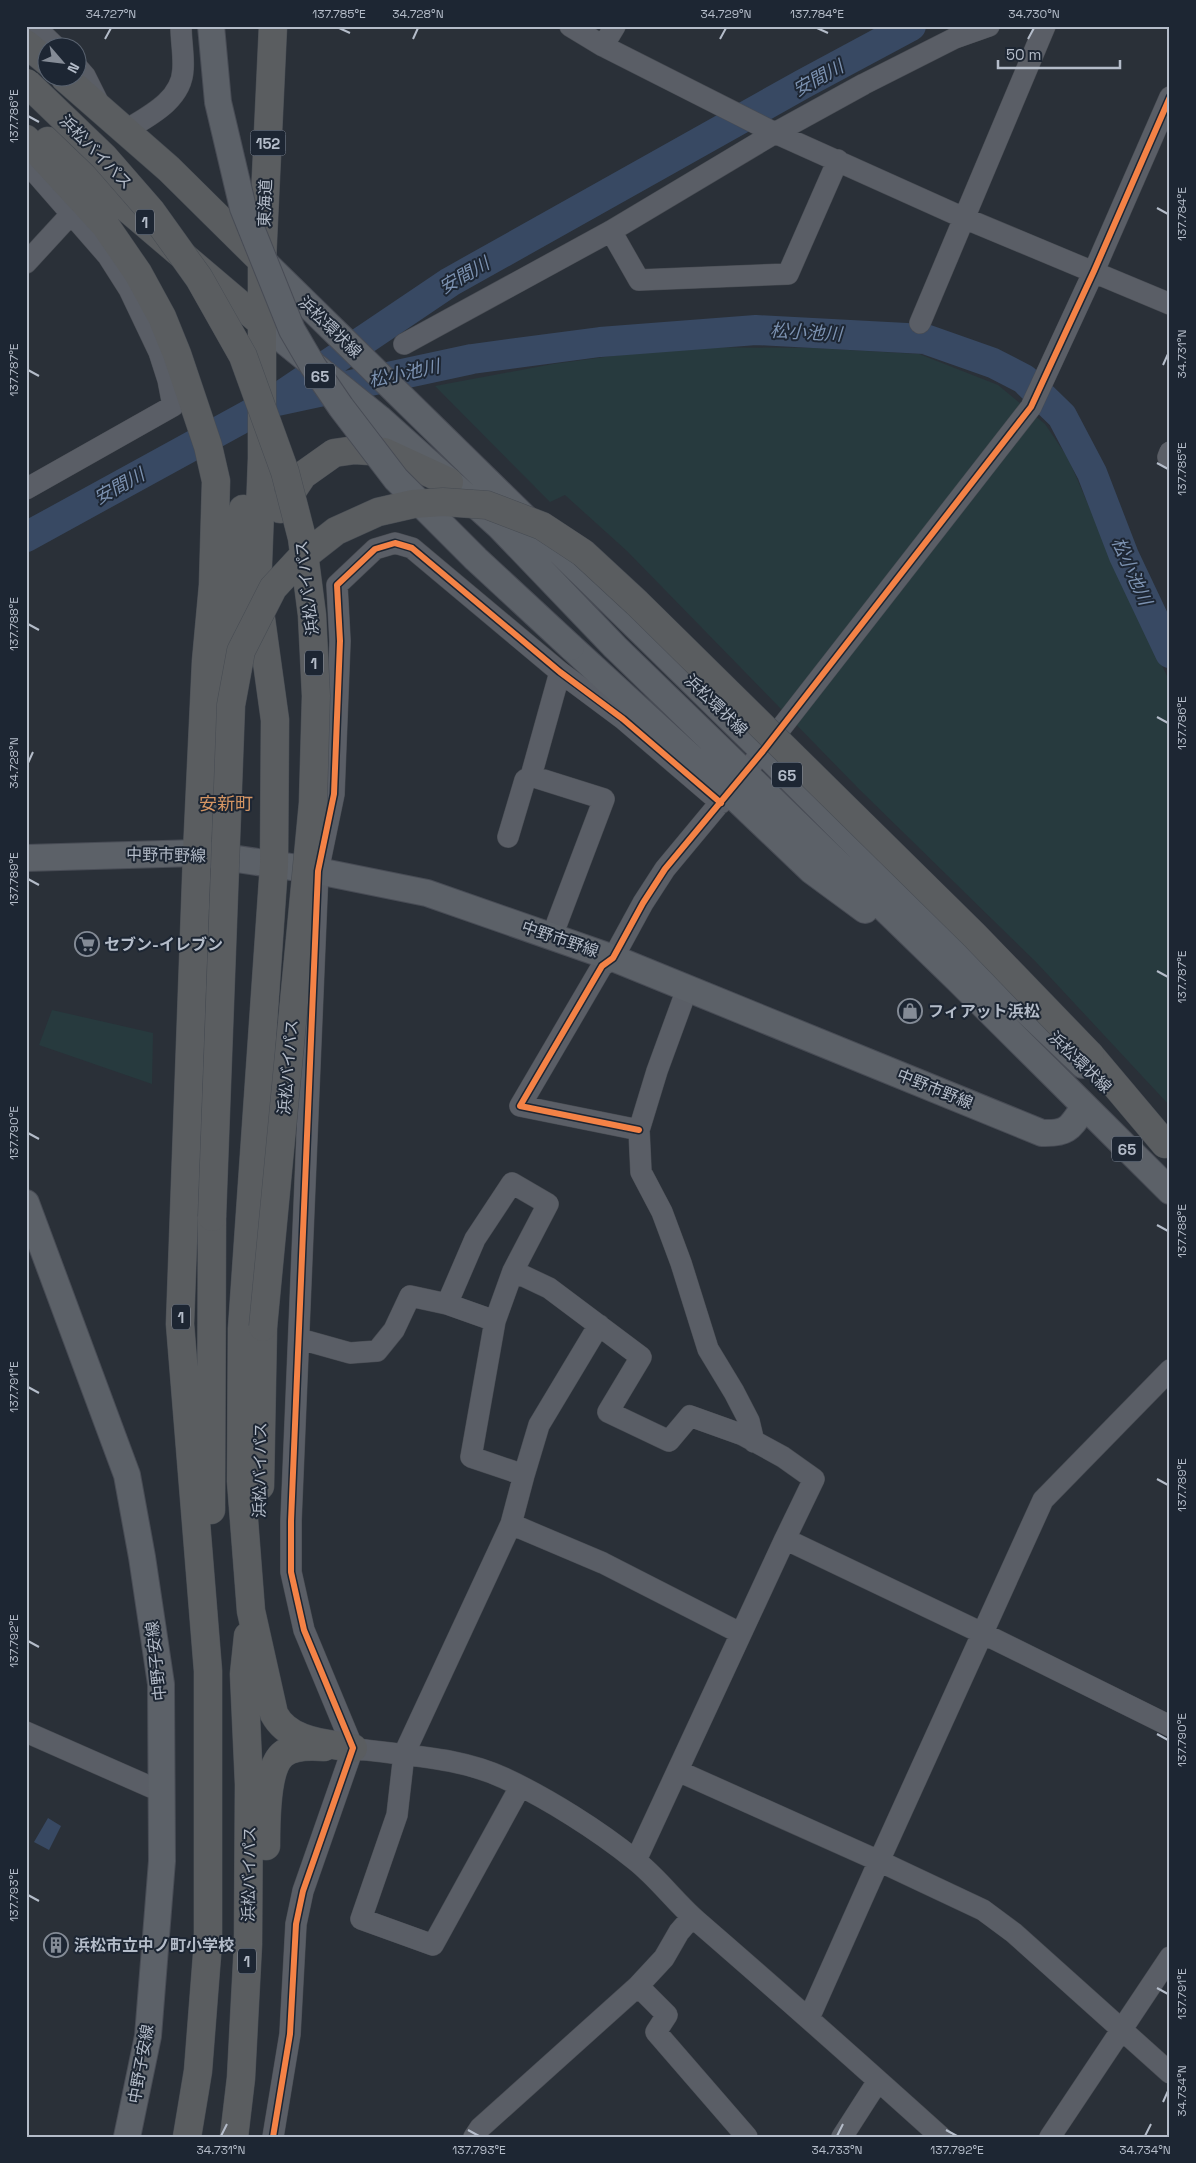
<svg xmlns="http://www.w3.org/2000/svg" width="1196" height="2163" font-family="'Space Grotesk','Noto Sans JP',sans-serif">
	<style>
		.green { fill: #273a3e }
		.water { fill: #384963 }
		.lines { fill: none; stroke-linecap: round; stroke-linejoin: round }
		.river { stroke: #384963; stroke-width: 30 }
		.minor-casing { stroke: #484c53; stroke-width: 22 }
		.major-casing { stroke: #484c55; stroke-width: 28 }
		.highway-casing { stroke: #474c53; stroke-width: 29 }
		.minor { stroke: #5a5e66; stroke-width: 21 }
		.major { stroke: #5c6168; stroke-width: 26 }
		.highway { stroke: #5a5d60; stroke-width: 28 }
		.major-bridge-casing { stroke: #484c55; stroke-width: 28; stroke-linecap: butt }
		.highway-bridge-casing { stroke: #474c53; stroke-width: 29; stroke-linecap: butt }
		.major-bridge { stroke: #5c6168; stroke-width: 26 }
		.highway-bridge { stroke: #5a5d60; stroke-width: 28 }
		.cycleway-casing { stroke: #1d2633; stroke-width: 9 }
		.cycleway { stroke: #f48246; stroke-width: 6 }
		.ticks { fill: none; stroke: #b4bcc9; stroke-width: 2 }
		.labels { text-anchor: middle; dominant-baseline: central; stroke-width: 4; stroke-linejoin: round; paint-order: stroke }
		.shield { fill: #1d2633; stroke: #878f9c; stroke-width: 1 }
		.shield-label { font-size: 15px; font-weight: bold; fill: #b4bcc9 }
		.street-label { font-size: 16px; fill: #b4bcc9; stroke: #1d2633 }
		.poi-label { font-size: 16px; font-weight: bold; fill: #b4bcc9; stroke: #1d2633; text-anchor: start }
		.water-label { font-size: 18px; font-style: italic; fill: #7c92b1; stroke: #1d2633 }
		.neighbourhood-label { font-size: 18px; fill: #d59563; stroke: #1d2633 }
		.neatline { fill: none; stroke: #b4bcc9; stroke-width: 2 }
		.ticks-label { font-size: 12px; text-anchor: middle; fill: #b4bcc9 }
	</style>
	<rect width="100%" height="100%" fill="#2a3038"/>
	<path class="green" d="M679 347 814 348 919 354 998 385 1045 424 1068 458 1131 603 1170 682V1106L1036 962 859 789 627 551 565 495 550 502 435 386 553 364Z
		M52 1010 153 1033 152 1084 39 1045Z"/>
	<path class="water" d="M48 1818 61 1826 49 1850 34 1842Z"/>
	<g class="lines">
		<path class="river" d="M272 402 472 359 600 342 756 330 925 339 993 363 1024 379 1062 416 1092 473 1124 556 1170 653
			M26 537 272 402 450 282 803 84 911 26"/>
		<defs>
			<path id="minor" d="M34 26 57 48
				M570 26 603 46 775 133 964 218 1170 304
				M603 46 615 26
				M78 68 85 76 98 102
				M126 130C149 116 182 100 183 69 184 55 181 41 181 26
				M26 162 108 256 129 289 159 352 168 380 173 406 26 489
				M611 231 639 280 788 274 838 160
				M26 263 72 213
				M920 323 1045 26
				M404 344 611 231 775 133 864 84 955 38 989 26
				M1170 452 1168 457 1170 458
				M508 837 525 780 531 776
				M552 936 604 799 531 776 560 672
				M687 989 657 1071 639 1130 641 1172 662 1212 681 1263 708 1349 734 1392 749 1421 754 1442
				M639 1130 520 1106 602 966 613 958 643 903 665 869 763 751 1031 407 1094 271 1170 97
				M513 1271 549 1288 641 1357 608 1412 669 1441 690 1416 743 1435 783 1457 814 1479 785 1539
				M447 1304 495 1321
				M300 1339 350 1353 377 1351 394 1330 410 1296 447 1304 475 1239 512 1183 548 1204 513 1271 495 1321 471 1457 524 1475 511 1524 603 1563 740 1633
				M524 1475 539 1425 599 1325
				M511 1524 404 1754 397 1815 361 1919 433 1945 520 1787
				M26 1732 162 1792
				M353 1748C403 1756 457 1756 504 1778 547 1798 598 1830 635 1860 658 1878 675 1902 697 1921 779 1992 860 2064 941 2137
				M678 1771 879 1861 1043 1500 1170 1370
				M636 1860 785 1539 982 1633 1170 1726
				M638 1986 667 2015 656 2032 747 2137
				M809 2018 879 1861 983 1910 1014 1933 1170 2073
				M273 2137 290 2034 296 1924 303 1891 353 1748 304 1630 291 1572V1521L318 871 334 794 340 641 337 585 375 549 395 543 412 548 560 672 623 719 721 803
				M474 2137 480 2128 638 1986 664 1958 679 1932 692 1917
				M842 2137 878 2081
				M1050 2137 1170 1957"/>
			<path id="major" d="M265 263 763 751 946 935 1083 1065
				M262 323 379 418 499 526 615 647 958 980 1170 1191
				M571 647 729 792 812 871 865 910
				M26 858 197 853 318 871 427 893 613 958 1042 1133C1068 1134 1070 1128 1084 1107
				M26 1203 127 1475 142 1557 161 1684 162 1861 148 2036 127 2137"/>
			<path id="highway" d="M273 26 262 261V458L257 590 275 720 274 865 242 1329 241 1481 251 1611 274 1714C289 1742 324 1743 353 1748
				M26 44 48 62
				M65 78 169 169 262 261
				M26 139 105 225 138 273 162 317 177 354 208 446 216 481 213 585 206 661 197 853 180 1324 208 1671V1942L198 2071 187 2137
				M48 141 262 323
				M280 509 303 475 334 453 355 450 384 452 449 482
				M220 692 236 583 243 509
				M1090 1055 1165 1144
				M260 1486 263 1327
				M211 1510 212 1217
				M266 1846C266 1825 266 1770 282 1755 292 1746 311 1746 324 1747
				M234 2137 241 2078 248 1944 249 1784 244 1674 248 1636"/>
		</defs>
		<use href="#minor" class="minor-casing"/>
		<use href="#major" class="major-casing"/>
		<use href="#highway" class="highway-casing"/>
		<use href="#minor" class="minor"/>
		<use href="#major" class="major"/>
		<use href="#highway" class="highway"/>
		<defs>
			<path id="major-bridge" d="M211 26 218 102 243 208 292 330 313 366 341 407 396 479 476 559 571 647"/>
			<path id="highway-bridge" d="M27 83 104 157 151 211 199 278 243 356 285 472 302 538 312 615 316 696 313 803 263 1327
				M212 1217 231 705 241 651 273 588 299 560 336 531 378 512 413 504 443 502 487 505 542 526 583 553 637 603 974 935 1090 1055"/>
		</defs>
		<use href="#major-bridge" class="major-bridge-casing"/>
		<use href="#highway-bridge" class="highway-bridge-casing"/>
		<use href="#major-bridge" class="major-bridge"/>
		<use href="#highway-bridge" class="highway-bridge"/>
		<defs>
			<path id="cycleway" d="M639 1130 520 1106 602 966 613 958 643 903 665 869 763 751 1031 407 1094 271 1170 97
				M273 2137 290 2034 296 1924 303 1891 353 1748 304 1630 291 1572V1521L318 871 334 794 340 641 337 585 375 549 395 543 412 548 560 672 623 719 721 803"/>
		</defs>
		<use href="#cycleway" class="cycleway-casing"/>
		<use href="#cycleway" class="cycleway"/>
	</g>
	<path class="ticks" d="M339 28 350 33M817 28 828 33M105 39 111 28M413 39 418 28M720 39 726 28M1028 39 1034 28M28 116 39 122M1157 208 1168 214M1163 365 1168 354M28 370 39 376M1157 463 1168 469M28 624 39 630M1157 717 1168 723M28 763 33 752M28 879 39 885M1157 971 1168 977M28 1133 39 1139M1157 1225 1168 1231M28 1387 39 1393M1157 1479 1168 1485M28 1641 39 1647M1157 1734 1168 1740M28 1895 39 1901M1157 1988 1168 1994M1163 2102 1168 2091M468 2130 479 2136M946 2130 957 2136M221 2136 227 2124M837 2136 843 2124M1145 2136 1151 2124"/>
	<defs>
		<symbol id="supermarket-ring" viewBox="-11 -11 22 22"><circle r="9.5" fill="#1d2633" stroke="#848b96" stroke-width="1.5"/><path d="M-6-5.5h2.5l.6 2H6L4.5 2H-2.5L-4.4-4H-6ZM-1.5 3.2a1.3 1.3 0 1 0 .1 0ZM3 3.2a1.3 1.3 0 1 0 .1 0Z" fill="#848b96"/></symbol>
		<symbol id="shop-ring" viewBox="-11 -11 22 22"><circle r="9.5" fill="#1d2633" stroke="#848b96" stroke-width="1.5"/><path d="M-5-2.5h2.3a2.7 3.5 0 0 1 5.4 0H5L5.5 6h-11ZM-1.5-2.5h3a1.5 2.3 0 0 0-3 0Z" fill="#848b96"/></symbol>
		<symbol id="building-ring" viewBox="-11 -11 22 22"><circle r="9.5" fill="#1d2633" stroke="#848b96" stroke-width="1.5"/><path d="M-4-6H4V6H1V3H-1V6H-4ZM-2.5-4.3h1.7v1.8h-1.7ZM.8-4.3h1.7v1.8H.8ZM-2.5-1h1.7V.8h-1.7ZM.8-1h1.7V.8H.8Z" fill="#848b96"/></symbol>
	</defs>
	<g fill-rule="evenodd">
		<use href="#supermarket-ring" x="73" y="930" width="28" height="28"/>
		<use href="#shop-ring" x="896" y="997" width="28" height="28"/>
		<use href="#building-ring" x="42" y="1931" width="28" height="28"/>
	</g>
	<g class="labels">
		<g class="shield">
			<rect x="250.5" y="130.5" width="35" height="25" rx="4"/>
			<rect x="136" y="209.5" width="18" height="25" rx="4"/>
			<rect x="305" y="363.5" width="30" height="25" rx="4"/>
			<rect x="305" y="650.5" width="18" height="25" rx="4"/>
			<rect x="772" y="762.5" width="30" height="25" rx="4"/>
			<rect x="1112" y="1136.5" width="30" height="25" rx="4"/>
			<rect x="172" y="1304.5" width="18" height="25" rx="4"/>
			<rect x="238" y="1948.5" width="18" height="25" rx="4"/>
		</g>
		<g class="shield-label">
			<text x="268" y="143">152</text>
			<text x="145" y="222">1</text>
			<text x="320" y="376">65</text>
			<text x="314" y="663">1</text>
			<text x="787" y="775">65</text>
			<text x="1127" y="1149">65</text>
			<text x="181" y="1317">1</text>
			<text x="247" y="1961">1</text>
		</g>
		<g class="street-label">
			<text transform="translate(96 152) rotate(46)">浜松バイパス</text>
			<text transform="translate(265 203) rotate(-88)">東海道</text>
			<text transform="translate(330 327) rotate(44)">浜松環状線</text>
			<text transform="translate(307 588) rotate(-97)">浜松バイパス</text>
			<text transform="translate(716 705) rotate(44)">浜松環状線</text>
			<text transform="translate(166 855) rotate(1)">中野市野線</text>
			<text transform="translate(560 939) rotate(19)">中野市野線</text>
			<text transform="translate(1080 1062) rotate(44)">浜松環状線</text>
			<text transform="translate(288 1067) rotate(-85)">浜松バイパス</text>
			<text transform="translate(935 1089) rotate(22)">中野市野線</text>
			<text transform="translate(260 1470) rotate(-89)">浜松バイパス</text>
			<text transform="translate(156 1661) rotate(-96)">中野子安線</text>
			<text transform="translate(249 1874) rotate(-89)">浜松バイパス</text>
			<text transform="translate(141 2064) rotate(-80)">中野子安線</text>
		</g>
		<g class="poi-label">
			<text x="104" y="944">セブン-イレブン</text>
			<text x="928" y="1011">フィアット浜松</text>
			<text x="74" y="1945">浜松市立中ノ町小学校</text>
		</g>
		<g class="water-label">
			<text transform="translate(818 78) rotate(-29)">安間川</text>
			<text transform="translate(464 275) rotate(-30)">安間川</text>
			<text transform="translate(806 332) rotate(3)">松小池川</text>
			<text transform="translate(404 373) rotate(-12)">松小池川</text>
			<text transform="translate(119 486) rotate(-29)">安間川</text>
			<text transform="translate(1132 571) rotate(66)">松小池川</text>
		</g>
		<g class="neighbourhood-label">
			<text x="226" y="803">安新町</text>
		</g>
	</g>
	<rect width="1196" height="2163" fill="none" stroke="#1d2633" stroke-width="55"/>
	<g transform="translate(62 62) rotate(118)"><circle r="24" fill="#1d2633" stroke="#59626f"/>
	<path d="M0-4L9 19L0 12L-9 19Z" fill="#848b96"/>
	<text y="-8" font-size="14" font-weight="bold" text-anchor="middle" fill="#b4bcc9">N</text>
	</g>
	<path d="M998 60v8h122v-8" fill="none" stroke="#b4bcc9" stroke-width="2.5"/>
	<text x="1006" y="60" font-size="15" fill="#b4bcc9" stroke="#1d2633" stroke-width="4" paint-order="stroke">50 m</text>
	<rect x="28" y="28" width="1140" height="2108" class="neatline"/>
	<g class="ticks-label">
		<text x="111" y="18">34.727°N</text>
		<text x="339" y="18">137.785°E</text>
		<text x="418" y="18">34.728°N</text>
		<text x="726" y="18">34.729°N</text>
		<text x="817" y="18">137.784°E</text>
		<text x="1034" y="18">34.730°N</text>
		<text transform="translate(14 116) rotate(-90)" y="4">137.786°E</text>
		<text transform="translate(1182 214) rotate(-90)" y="4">137.784°E</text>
		<text transform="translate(1182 354) rotate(-90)" y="4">34.731°N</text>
		<text transform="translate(14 370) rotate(-90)" y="4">137.787°E</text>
		<text transform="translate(1182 469) rotate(-90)" y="4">137.785°E</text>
		<text transform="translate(14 624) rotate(-90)" y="4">137.788°E</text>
		<text transform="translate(1182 723) rotate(-90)" y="4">137.786°E</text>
		<text transform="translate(14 763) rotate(-90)" y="4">34.728°N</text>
		<text transform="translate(14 879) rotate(-90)" y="4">137.789°E</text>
		<text transform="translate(1182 977) rotate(-90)" y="4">137.787°E</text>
		<text transform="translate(14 1133) rotate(-90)" y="4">137.790°E</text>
		<text transform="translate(1182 1231) rotate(-90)" y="4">137.788°E</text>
		<text transform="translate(14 1387) rotate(-90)" y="4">137.791°E</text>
		<text transform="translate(1182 1485) rotate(-90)" y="4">137.789°E</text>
		<text transform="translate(14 1641) rotate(-90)" y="4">137.792°E</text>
		<text transform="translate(1182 1740) rotate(-90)" y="4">137.790°E</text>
		<text transform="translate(14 1895) rotate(-90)" y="4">137.793°E</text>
		<text transform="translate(1182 1994) rotate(-90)" y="4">137.791°E</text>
		<text transform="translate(1182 2091) rotate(-90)" y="4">34.734°N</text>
		<text x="221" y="2154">34.731°N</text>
		<text x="479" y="2154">137.793°E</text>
		<text x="837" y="2154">34.733°N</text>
		<text x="957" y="2154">137.792°E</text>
		<text x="1145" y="2154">34.734°N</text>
	</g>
</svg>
